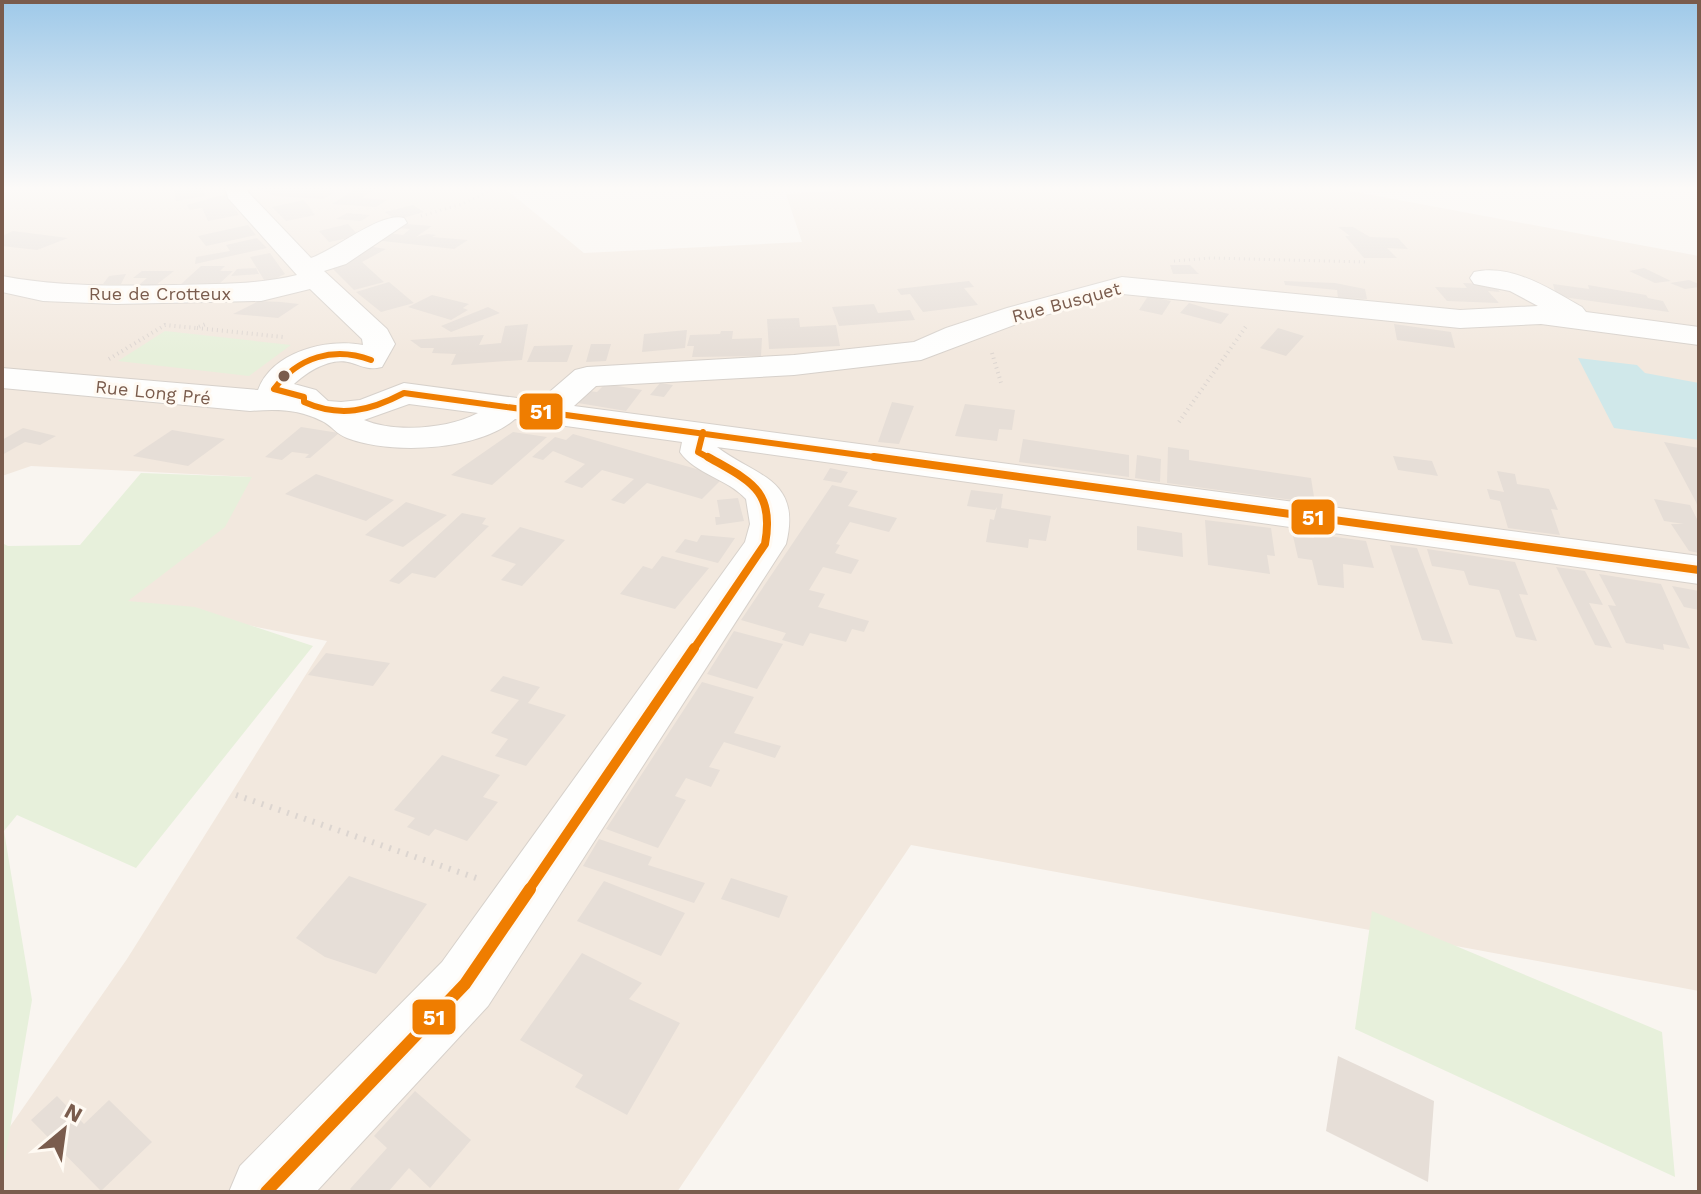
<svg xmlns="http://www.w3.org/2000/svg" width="1701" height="1194" font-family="'Work Sans',sans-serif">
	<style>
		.residential { fill: #f2e8de }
		.green { fill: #e7f0db }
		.water { fill: #d0e8ea }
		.building { fill: #e6ded7 }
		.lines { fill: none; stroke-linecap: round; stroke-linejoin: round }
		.minor-casing { stroke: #d7d1cb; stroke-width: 2 }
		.path-far2 { stroke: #dcd5d0; stroke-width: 3; stroke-dasharray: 1 4; stroke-linecap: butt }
		.path-far1 { stroke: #dcd5d0; stroke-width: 4; stroke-dasharray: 1 4; stroke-linecap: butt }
		.path { stroke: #dcd5d0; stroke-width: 6; stroke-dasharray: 2 7; stroke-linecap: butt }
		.minor { fill: #fefefd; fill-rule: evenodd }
		.bus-1-far3-casing { stroke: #fffaf3; stroke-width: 10 }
		.bus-1-far2-casing { stroke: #fffaf3; stroke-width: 14 }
		.bus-1-far1-casing { stroke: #fffaf3; stroke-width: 16 }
		.bus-1-casing { stroke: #fffaf3; stroke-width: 18 }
		.bus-1-far3 { stroke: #ef7d00; stroke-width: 6 }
		.bus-1-far2 { stroke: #ef7d00; stroke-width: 8 }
		.bus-1-far1 { stroke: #ef7d00; stroke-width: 10 }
		.bus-1 { stroke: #ef7d00; stroke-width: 12 }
		.bus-dot { fill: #7a5c4d; stroke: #fffaf3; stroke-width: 3 }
		.labels { text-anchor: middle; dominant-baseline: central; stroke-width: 6; stroke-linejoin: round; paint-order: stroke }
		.far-street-label { font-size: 18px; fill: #7a5c4d; stroke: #fffaf3 }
		.line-badge { stroke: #fffaf3; stroke-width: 3 }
		.badge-label { font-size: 22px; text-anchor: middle; font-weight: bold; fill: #fff }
	</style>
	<rect width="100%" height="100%" fill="#f9f5f0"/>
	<path class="residential" d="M2 187H503L584 253 802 242 786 194 892 187H1329L1699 256V991L911 845 677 1192H2V1138L127 959 327 641 127 601 251 477 31 466 2 476Z"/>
	<path class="green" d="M165 331 291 345 249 376 118 361Z
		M141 473 252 477 225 527 128 601 195 607 313 646 136 868 17 815 4 831 32 1000 2 1176V543L8 546 80 545Z
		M1372 911 1662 1032 1675 1177 1355 1029Z"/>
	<path class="water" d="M1578 358 1637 365 1645 373 1699 383V440L1614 428Z"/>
	<path class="building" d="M202 187 205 196 176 201 174 191Z
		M263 187H335L329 191 336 192 323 199 275 196 257 189Z
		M358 187H379L362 198 387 200 376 207 332 204Z
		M226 194 239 215 208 221 202 208 190 210 187 205Z
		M304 200 315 215 286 221 272 207Z
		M413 205 424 212 396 220 385 212Z
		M347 213 370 215 361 221 336 219Z
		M348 224 359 236 329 242 319 231Z
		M405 224 432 226 416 237 427 234 436 235 432 237 468 240 454 249 374 240 388 233 403 235 410 229 398 228Z
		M248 225 256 235 206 246 198 236Z
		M1338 227H1353L1370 237 1398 238 1408 249 1387 248 1397 258H1364L1345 236H1350Z
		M13 231 68 238 37 250 2 246V236Z
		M257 238 267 248 195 264 196 257 230 251 226 245Z
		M367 246 386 249 362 262 384 282 354 290 333 269 327 267Z
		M270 253 285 274 266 283 250 257Z
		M1170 265H1190L1199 274H1173Z
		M201 266H225L220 271H233L219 284 180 285Z
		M256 268 259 274 231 276 237 269Z
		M1644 268 1671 281 1655 283 1629 271Z
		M142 271H174L156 285H139L147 278H133Z
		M126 274 121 284H103L109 276Z
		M1689 280 1699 284V287L1685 289 1670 283Z
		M969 281 974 287 964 288 978 305 923 312 910 294 901 295 897 289Z
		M1284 281 1335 283 1365 289 1367 299 1338 298 1337 290 1285 285Z
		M389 282 414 303 381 312 356 292Z
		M1463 283 1493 284 1500 292 1488 291 1499 303 1447 301 1435 287 1467 288Z
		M1553 284 1589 289 1588 285 1646 295 1648 298 1663 301 1669 312 1556 296Z
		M432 295 469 304 463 308 468 310 451 320 408 307Z
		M1148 296 1171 301 1162 315 1139 310Z
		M259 301 281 302 299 304 278 318 233 314Z
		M1189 303 1209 309 1229 314 1221 324 1180 313Z
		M874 304 878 313 910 310 915 320 839 326 832 307Z
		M488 307 500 313 451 332 441 326Z
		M799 318 800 327 836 325 840 346 769 349 767 319Z
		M528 324 522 360 451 365 456 354 432 353 434 348H421L410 340 484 335 479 345 501 343 505 326Z
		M1394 324 1451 332 1455 348 1397 340Z
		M1278 328 1304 336 1286 356 1260 348Z
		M687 330 685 348 642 352 644 334Z
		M721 331H733L732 339 762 338 761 356 692 357 694 346H687L690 335 720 334Z
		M591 344H611L606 361 586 362Z
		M573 345 567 362H527L534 346Z
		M660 383 673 385 664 397 650 395Z
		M605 384 642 390 626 411 578 403 589 391 597 392Z
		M892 402 914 406 899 444 878 442Z
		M965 404 1015 410 1012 430 999 429 997 441 955 436Z
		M301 427 339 433 310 458H305L309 454 292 452 282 460 265 457Z
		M23 428 56 436 40 445 25 442 2 455V440Z
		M172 430 225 439 188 466 133 456Z
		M513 432 547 437 492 485 451 475Z
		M573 434 707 472 722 479 702 499 647 483 624 504 611 500 634 479 602 470 582 488 564 482 585 464 553 451 543 460 532 457 555 437 566 440Z
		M1023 439 1129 455V477L1019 462Z
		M1664 442 1699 448V511L1696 502Z
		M1168 447 1189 450V460L1311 478 1315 503 1167 483Z
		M1137 455 1161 459 1160 482 1135 478Z
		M1393 456 1432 461 1438 476 1398 470Z
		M830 468 848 472 841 483 823 480Z
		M1497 471 1515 474 1517 484 1549 489 1558 510 1551 509 1560 535 1508 528 1500 501 1490 499 1487 489 1504 492Z
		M316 474 394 500 366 521 285 494Z
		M832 485 858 491 848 506 897 518 889 532 850 522 836 544 840 545 835 553 859 560 851 574 823 567 809 590 825 594 818 607 869 621 864 632 852 629 846 642 810 633 803 646 782 640 786 633 741 620Z
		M971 490 1003 494 1001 508 1051 516 1046 541 1029 539 1028 548 986 542 990 519 994 520 997 507 995 510 967 506Z
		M738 498 744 521 716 525 715 517H720L717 500Z
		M1654 499 1690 505 1699 523V553L1689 551 1671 524H1684L1664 521Z
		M406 502 447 515 403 547 365 535Z
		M462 513 486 518 482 524 489 526 435 578 412 573 399 584 389 581Z
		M1205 520 1271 528 1275 556 1267 555 1270 574 1208 565Z
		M1137 526 1182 533 1183 557 1137 550Z
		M520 527 565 540 522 586 501 580 516 564 491 556Z
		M1313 534 1366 541 1374 568 1343 564 1344 588 1318 585 1312 560 1298 558 1293 536 1314 538Z
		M701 535 735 538 718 563 675 552 685 539 697 542Z
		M1390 545 1417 548 1453 644 1422 640Z
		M1427 549 1515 562 1528 595 1519 594 1537 641 1516 637 1499 590 1469 585 1464 571 1432 566Z
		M662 556 709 568 675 609 620 594 643 566 652 569Z
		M1556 567 1585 571 1603 605 1589 603 1612 648 1595 645Z
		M1599 574 1661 584 1690 649 1663 644 1664 650 1626 643 1608 605 1616 606Z
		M1672 586 1699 591V610L1684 607Z
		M734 631 783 644 757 689 707 674Z
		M326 653 390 663 373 686 308 675Z
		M503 676 540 687 528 703 566 715 526 766 495 756 508 739 491 733 519 700 490 691Z
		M702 682 754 697 734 733 781 746 775 758 724 742 709 767 720 770 711 787 686 778 675 796 686 800 658 848 606 829Z
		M442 755 500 775 483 797 498 802 467 841 435 829 429 836 407 827 415 818 394 810Z
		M599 839 652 857 648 865 705 883 694 903 583 866Z
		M349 876 427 904 376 974 325 957 296 938Z
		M731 878 788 896 779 918 721 899Z
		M604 881 685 913 661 956 577 921Z
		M582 953 642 983 629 999 680 1023 627 1115 575 1087 583 1075 520 1040Z
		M1338 1056 1434 1101 1428 1182 1326 1131Z
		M415 1091 471 1140 430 1188 409 1168 388 1192H353L350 1189 387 1148 374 1136Z
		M57 1096 84 1124 109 1100 152 1142 101 1191 31 1120Z"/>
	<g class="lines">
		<defs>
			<path id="minor" d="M225 187H249L248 192 311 258C337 249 380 212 404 218L407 223 346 264 324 271 387 329 395 344 382 367C369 370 364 367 352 363 332 356 308 371 294 384L316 390 328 401 341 402 360 400 404 383 539 401 575 370 587 367 794 355 914 342 946 328 1007 308 1122 277 1460 310 1538 306 1510 291 1474 284 1470 278 1474 272C1512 263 1551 290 1582 307L1586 312 1699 327V345L1541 324 1460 328 1123 294 1027 320 921 360 794 375 596 386 574 406 1699 556V584L717 447C757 477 802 479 786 544L488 1006 316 1192H229L240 1166 442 962 745 542 750 524 746 499C728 479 695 474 680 452L682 442 515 419C479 451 391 455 347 438 336 434 331 425 322 421 298 409 277 409 250 411L2 388V368L258 390C272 352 326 338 363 345L362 339 310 289 261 301 116 304 43 301 2 292V276C59 287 116 286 174 285 216 284 256 285 297 275L228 198ZM409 404 478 413C449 429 394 433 364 420Z"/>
		</defs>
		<use href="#minor" class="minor-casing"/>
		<path class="path-far2" d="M421 216 462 204 499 187
			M1174 261 1211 258 1365 262"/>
		<path class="path-far1" d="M197 328 283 337
			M992 353 1002 386
			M109 359 165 325 196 328 208 323
			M1179 422 1247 325"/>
		<path class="path" d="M236 795 482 880"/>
		<use href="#minor" class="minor"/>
		<defs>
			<path id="bus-1-far3" d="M371 360C334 346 298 357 274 389L304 397V402C340 418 370 411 404 393L889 459
				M703 432 698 452 711 459"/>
			<path id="bus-1-far2" d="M874 457 1699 570
				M693 650 765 544C775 490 750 481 708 457"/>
			<path id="bus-1-far1" d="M528 891 694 648"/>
			<path id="bus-1" d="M266 1192 465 984 530 889"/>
		</defs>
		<use href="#bus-1-far3" class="bus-1-far3-casing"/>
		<use href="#bus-1-far2" class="bus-1-far2-casing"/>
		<use href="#bus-1-far1" class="bus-1-far1-casing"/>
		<use href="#bus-1" class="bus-1-casing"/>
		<use href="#bus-1-far3" class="bus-1-far3"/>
		<use href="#bus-1-far2" class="bus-1-far2"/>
		<use href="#bus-1-far1" class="bus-1-far1"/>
		<use href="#bus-1" class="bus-1"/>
	</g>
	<linearGradient id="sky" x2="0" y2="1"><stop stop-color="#9ec9e9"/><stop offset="0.53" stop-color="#fcfaf8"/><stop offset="1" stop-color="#fcfaf8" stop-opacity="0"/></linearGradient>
	<rect width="1701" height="355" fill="url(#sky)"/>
	<circle class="bus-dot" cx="284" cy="376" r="7"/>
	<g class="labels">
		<g class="far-street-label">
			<text x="160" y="293">Rue de Crotteux</text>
			<text transform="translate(1066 302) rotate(-15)">Rue Busquet</text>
			<text transform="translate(153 392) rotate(6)">Rue Long Pré</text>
		</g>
	</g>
	<g class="line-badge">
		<rect x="518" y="392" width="46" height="39" rx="8" fill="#ef7d00"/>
		<rect x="1290" y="498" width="46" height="38" rx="8" fill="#ef7d00"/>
		<rect x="411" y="998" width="46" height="38" rx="8" fill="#ef7d00"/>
	</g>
	<g class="badge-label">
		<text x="541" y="419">51</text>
		<text x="1313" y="525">51</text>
		<text x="434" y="1025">51</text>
	</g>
	<rect width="1701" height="1194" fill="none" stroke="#7a5c4d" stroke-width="8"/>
	<g transform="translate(64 1130) rotate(29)" stroke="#fffaf3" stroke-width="6" paint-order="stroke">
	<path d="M0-6L14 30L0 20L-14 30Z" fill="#7a5c4d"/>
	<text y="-12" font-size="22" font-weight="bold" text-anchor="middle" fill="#7a5c4d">N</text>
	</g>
</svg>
